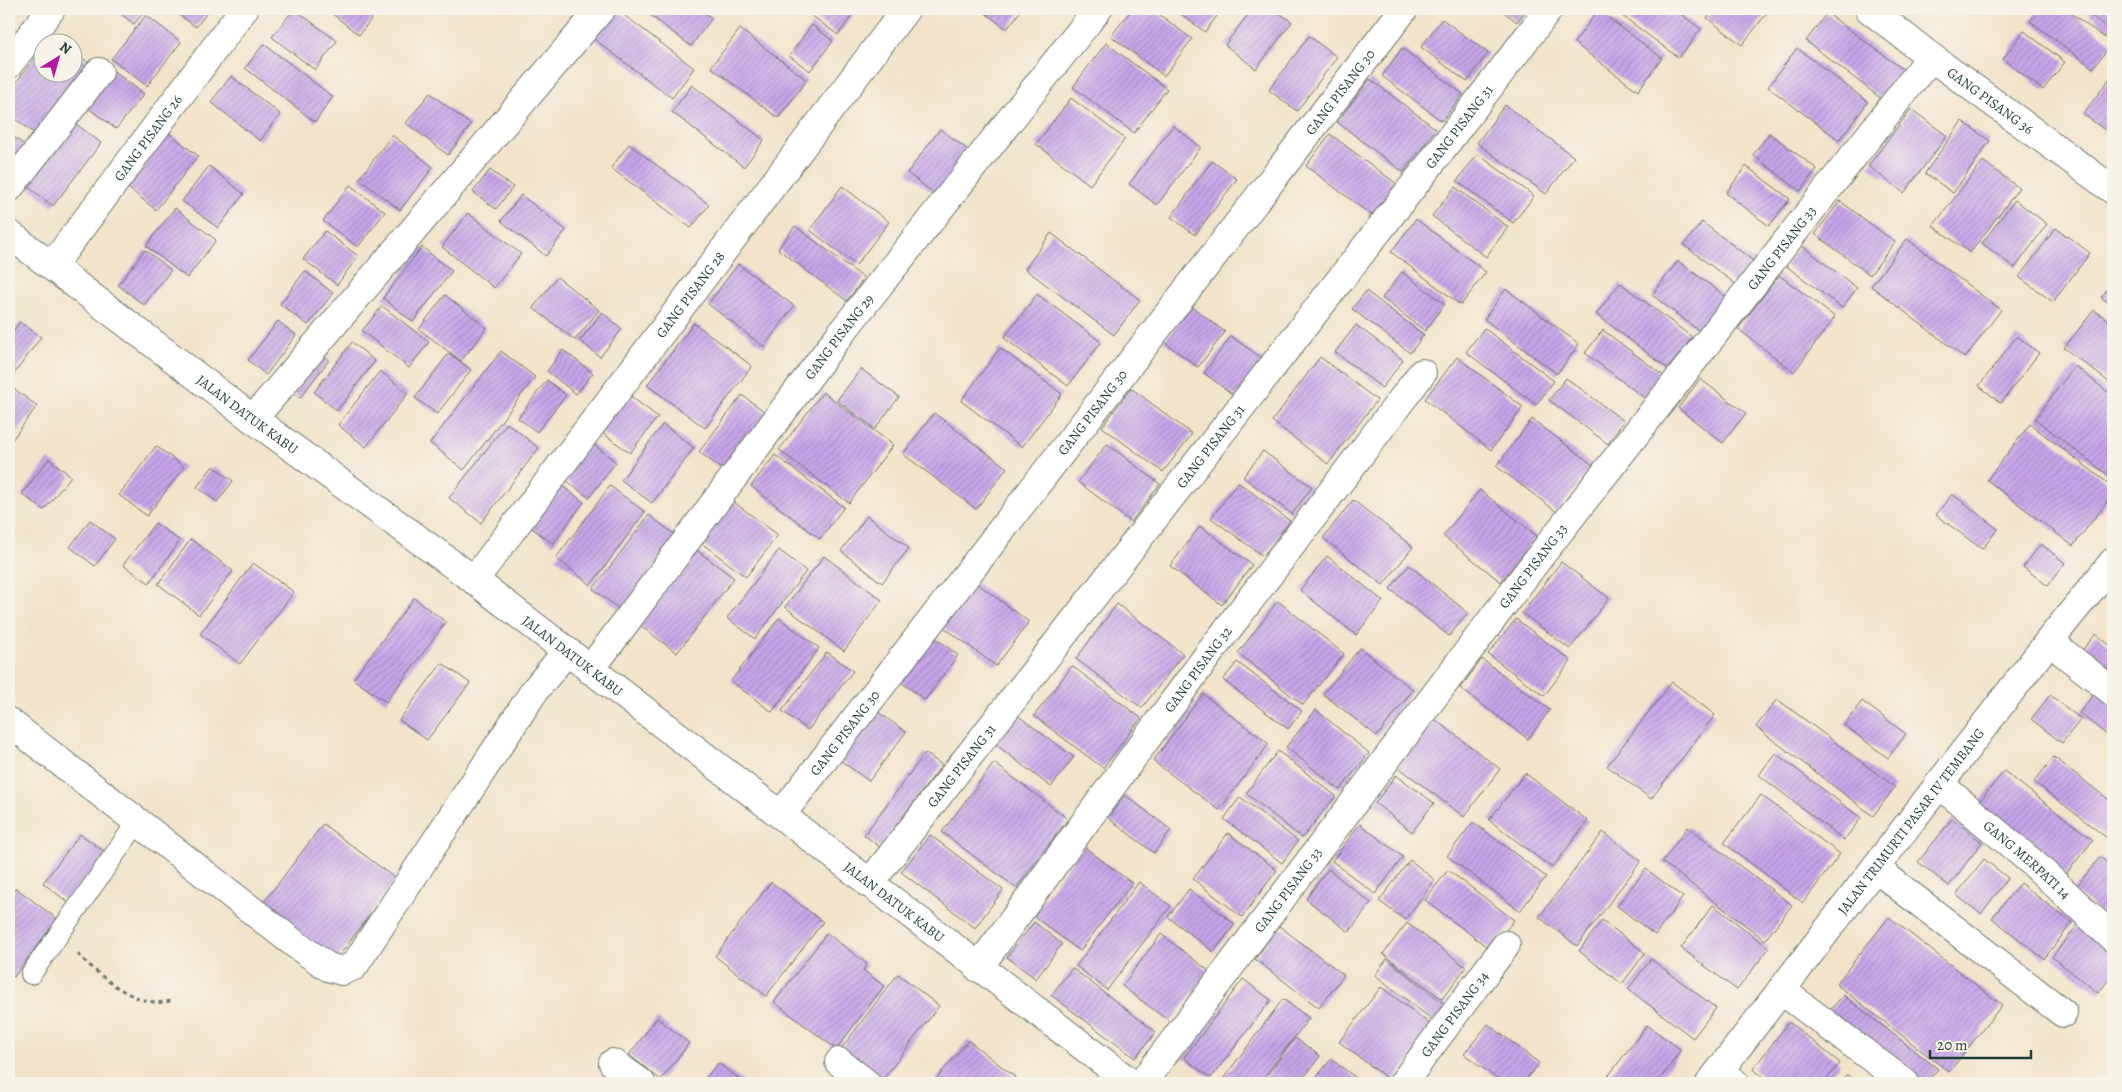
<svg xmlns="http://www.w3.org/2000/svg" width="2122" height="1092" font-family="Alegreya,serif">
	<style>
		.building { fill: url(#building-hatch) }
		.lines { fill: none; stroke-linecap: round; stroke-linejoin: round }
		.lane-casing { stroke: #697768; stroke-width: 22 }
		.street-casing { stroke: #697768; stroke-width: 30 }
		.secondary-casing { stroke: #697768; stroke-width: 30 }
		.path { stroke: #697768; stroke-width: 3; stroke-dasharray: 4 4; stroke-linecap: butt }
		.lane { stroke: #fff; stroke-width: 20 }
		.street { stroke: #fff; stroke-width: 28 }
		.secondary { stroke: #fff; stroke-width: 28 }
		.labels { text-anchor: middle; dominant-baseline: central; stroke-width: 4; stroke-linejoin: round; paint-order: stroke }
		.street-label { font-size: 14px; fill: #1f3d34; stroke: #f7f3e8 }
	</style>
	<defs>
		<pattern id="building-hatch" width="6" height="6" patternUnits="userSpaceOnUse" patternTransform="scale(1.25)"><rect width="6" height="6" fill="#c7a6ea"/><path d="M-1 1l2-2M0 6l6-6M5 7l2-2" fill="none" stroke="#a188be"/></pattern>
	</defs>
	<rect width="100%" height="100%" fill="#f7f3e8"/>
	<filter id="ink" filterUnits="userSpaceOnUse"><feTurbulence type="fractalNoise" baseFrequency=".02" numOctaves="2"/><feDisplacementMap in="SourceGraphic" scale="10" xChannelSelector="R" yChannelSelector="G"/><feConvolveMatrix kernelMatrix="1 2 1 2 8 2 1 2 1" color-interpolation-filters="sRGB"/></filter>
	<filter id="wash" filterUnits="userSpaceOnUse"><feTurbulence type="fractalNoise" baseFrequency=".0096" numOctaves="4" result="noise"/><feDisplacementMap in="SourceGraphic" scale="20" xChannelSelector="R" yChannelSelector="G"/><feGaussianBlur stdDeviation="1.12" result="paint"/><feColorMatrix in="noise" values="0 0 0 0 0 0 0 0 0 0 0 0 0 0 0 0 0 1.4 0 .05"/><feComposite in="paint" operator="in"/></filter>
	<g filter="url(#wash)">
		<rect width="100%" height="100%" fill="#f2e3ca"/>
		<g id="blocks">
			<path class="building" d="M114 9H146L134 24Z
				M171 9H210L196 27Z
				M294 9 337 41 315 70 272 37Z
				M326 9H368L375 14 359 35Z
				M604 9H616L694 68 672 98 586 33Z
				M642 9H700L712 18 691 46Z
				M803 9H852L855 12 838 35Z
				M980 9H1022L1007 29Z
				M1132 9H1152L1192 39 1164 76 1111 36Z
				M1174 9H1222L1205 32Z
				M1252 9H1274L1292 22 1256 69 1225 45Z
				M1500 9H1527L1517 22Z
				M1613 9H1674L1701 29 1679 58Z
				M1714 9H1770L1742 45 1707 18Z
				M2039 9H2065L2112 43 2093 68 2030 21Z
				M2082 9H2113V32Z
				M1598 10 1662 58 1638 91 1574 43Z
				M1827 13 1905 71 1883 100 1806 41Z
				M146 15 181 42 147 86 111 59Z
				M1442 19 1488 53 1467 82 1421 47Z
				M812 25 833 41 810 71 789 56Z
				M740 29 807 80 778 118 711 67Z
				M2024 31 2065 62 2043 90 2003 59Z
				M53 35 62 42H47Z
				M1309 36 1337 57 1297 111 1269 90Z
				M1106 43 1167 89 1134 133 1073 87Z
				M264 44 333 97 315 122 245 68Z
				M42 48V72H72V50L98 70 43 140 9 114V92Z
				M1402 48 1463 94 1442 121 1382 76Z
				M1797 48 1868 102 1839 140 1768 87Z
				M107 66 144 94 116 129 79 101Z
				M2113 74V136L2083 114Z
				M231 76 280 114 260 141 211 102Z
				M1370 79 1436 129 1403 172 1337 122Z
				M692 85 764 140 744 167 672 112Z
				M430 93 471 125 448 155 406 123Z
				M1071 98 1125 139 1090 185 1036 144Z
				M1505 105 1574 157 1546 194 1477 143Z
				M1911 109 1947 136 1904 193 1868 166Z
				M67 117 101 143 53 206 19 180Z
				M1962 121 1990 141 1953 193 1925 173Z
				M1173 126 1201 147 1157 205 1129 184Z
				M164 129 198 156 156 210 122 183Z
				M940 129 971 152 938 196 907 173Z
				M9 133 27 147 9 170Z
				M1769 133 1817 169 1800 191 1753 155Z
				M1330 134 1402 188 1378 220 1306 166Z
				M392 135 433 167 400 210 359 179Z
				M629 144 709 205 691 228 611 168Z
				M1478 154 1534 196 1513 223 1457 181Z
				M1212 161 1237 179 1195 235 1171 217Z
				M1983 161 2019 188 1970 253 1933 226Z
				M209 166 244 194 218 228 182 201Z
				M1746 166 1790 199 1769 226 1726 193Z
				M490 170 513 187 496 209 473 192Z
				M350 185 385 212 358 247 323 221Z
				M842 186 889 222 856 265 810 230Z
				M1455 187 1508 227 1486 257 1432 216Z
				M521 195 566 230 546 256 501 221Z
				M2015 200 2047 224 2015 268 1982 243Z
				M1840 201 1895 242 1870 275 1815 234Z
				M175 208 216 240 187 278 146 246Z
				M468 213 521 254 494 288 442 247Z
				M1416 219 1486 272 1461 305 1391 252Z
				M1702 222 1756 263 1738 286 1684 245Z
				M795 226 864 278 847 301 778 249Z
				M2056 228 2090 253 2053 302 2019 277Z
				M325 231 358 256 337 285 303 259Z
				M1051 233 1140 300 1114 335 1025 269Z
				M1907 239 2001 310 1965 358 1871 286Z
				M1801 245 1857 288 1842 308 1785 265Z
				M422 247 452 271 413 322 383 298Z
				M145 250 171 270 144 305 118 285Z
				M1678 261 1729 299 1703 334 1652 295Z
				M738 264 794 306 764 347 708 304Z
				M305 271 333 293 308 325 280 304Z
				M1402 272 1445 304 1425 331 1382 298Z
				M1779 275 1835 317 1794 372 1738 329Z
				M557 277 599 310 575 340 533 308Z
				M2113 282V306L2101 297Z
				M1620 283 1692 337 1668 369 1596 314Z
				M1506 289 1579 344 1557 374 1484 319Z
				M1366 291 1424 335 1410 353 1352 309Z
				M1037 294 1101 342 1068 386 1004 338Z
				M445 295 487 328 461 361 419 329Z
				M382 306 429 342 409 368 362 331Z
				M1191 306 1225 332 1198 367 1164 342Z
				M2094 310 2113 324V385L2064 348Z
				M602 312 622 329 600 357 580 341Z
				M278 321 296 335 266 375 248 360Z
				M20 322 41 337 9 381V337Z
				M694 323 752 366 705 428 647 385Z
				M1356 325 1403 360 1382 388 1335 352Z
				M1484 328 1554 381 1536 405 1466 352Z
				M1603 330 1665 377 1647 400 1585 353Z
				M1231 336 1264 360 1236 397 1204 373Z
				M2017 336 2039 353 2001 403 1979 386Z
				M352 342 375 361 337 411 314 392Z
				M1000 348 1062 394 1022 447 961 401Z
				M314 349 329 360 300 398 285 387Z
				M563 350 593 373 576 394 547 371Z
				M501 351 535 377 464 470 430 443Z
				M449 353 471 370 437 414 415 398Z
				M1320 357 1377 400 1328 464 1272 421Z
				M1457 357 1523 407 1491 450 1425 399Z
				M2075 366 2113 396V479L2035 419Z
				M861 369 899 397 875 429 837 400Z
				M380 371 408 393 366 447 338 425Z
				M1566 378 1624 421 1608 444 1549 400Z
				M1700 379 1746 413 1723 443 1678 408Z
				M547 380 566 395 537 432 518 418Z
				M13 388 37 406 9 444V394Z
				M1131 388 1192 434 1163 472 1102 427Z
				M625 392 658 417 630 453 597 429Z
				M823 392 893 445 849 503 779 450Z
				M742 395 769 415 726 472 699 452Z
				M934 413 1007 468 976 509 903 454Z
				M1532 419 1593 465 1557 512 1496 466Z
				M507 423 539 448 481 523 449 498Z
				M663 424 694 448 652 503 621 480Z
				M2030 424 2113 487V494L2073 546 1987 480Z
				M589 441 616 462 589 498 562 477Z
				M1107 444 1160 484 1131 522 1078 482Z
				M156 446 184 467 147 516 119 495Z
				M1263 451 1312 487 1292 514 1243 477Z
				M775 455 844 507 820 539 751 486Z
				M49 459 71 476 44 510 22 494Z
				M213 466 233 481 217 502 197 487Z
				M555 481 584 502 553 544 524 522Z
				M1238 482 1290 521 1263 556 1211 518Z
				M610 486 645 512 591 585 556 558Z
				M1480 490 1537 536 1501 582 1443 536Z
				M1952 494 1998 529 1982 549 1936 515Z
				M731 500 778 535 746 577 700 542Z
				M1353 500 1413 547 1383 585 1323 538Z
				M649 515 683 541 627 615 593 589Z
				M867 516 909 548 882 583 841 551Z
				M90 520 115 539 95 566 70 547Z
				M155 523 180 541 149 583 123 565Z
				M1200 526 1252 565 1222 605 1170 566Z
				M191 539 233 571 199 615 158 584Z
				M2041 544 2065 563 2048 586 2023 567Z
				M695 549 734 578 677 653 638 624Z
				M779 550 806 571 755 639 727 618Z
				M824 556 882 600 844 651 785 607Z
				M1327 556 1383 601 1356 635 1300 590Z
				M1561 562 1609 598 1570 649 1522 613Z
				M253 563 294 592 240 664 200 634Z
				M1409 565 1468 613 1449 636 1390 589Z
				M974 581 1029 622 996 666 941 625Z
				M414 598 446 622 386 702 353 679Z
				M1278 601 1344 654 1303 705 1238 653Z
				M1117 604 1183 654 1142 708 1076 659Z
				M779 618 819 648 772 712 731 681Z
				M1516 619 1571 661 1544 696 1488 654Z
				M930 634 958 655 925 700 896 678Z
				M2096 634 2113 648V684L2078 655Z
				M1360 648 1413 690 1377 736 1323 694Z
				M827 652 853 671 808 730 782 711Z
				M1482 659 1550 710 1528 739 1460 688Z
				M1237 662 1302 711 1288 729 1223 680Z
				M442 663 470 683 427 740 399 720Z
				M1072 666 1141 718 1103 768 1034 716Z
				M1672 682 1715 715 1651 799 1607 766Z
				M2100 687 2113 698V727L2107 735 2079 713Z
				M1203 694 1269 744 1219 810 1153 761Z
				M2050 695 2081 719 2062 743 2031 719Z
				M1777 699 1895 787 1873 816 1756 727Z
				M1862 701 1906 734 1888 758 1844 725Z
				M874 709 906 732 869 781 837 758Z
				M1316 710 1369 753 1340 790 1286 747Z
				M1017 715 1074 757 1051 787 995 744Z
				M1433 718 1500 769 1464 817 1397 766Z
				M1278 751 1336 796 1302 838 1246 793Z
				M925 753 942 765 880 847 864 835Z
				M1775 753 1861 818 1844 840 1759 775Z
				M2054 757 2113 803V838L2111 841 2034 782Z
				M994 763 1068 819 1016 888 942 832Z
				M2004 771 2093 840 2066 874 1977 805Z
				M1525 773 1588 821 1552 868 1489 820Z
				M1396 775 1434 803 1412 832 1375 803Z
				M1125 795 1171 830 1154 853 1108 818Z
				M1761 795 1840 854 1803 903 1724 843Z
				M1240 797 1298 841 1282 863 1224 819Z
				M1952 819 1982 842 1949 886 1918 862Z
				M1473 822 1546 877 1520 911 1447 856Z
				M323 824 396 879 336 960 262 905Z
				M1360 824 1403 857 1375 894 1332 861Z
				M1688 827 1792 905 1765 940 1662 862Z
				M1603 832 1641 861 1577 946 1539 917Z
				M1228 833 1277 870 1242 917 1193 879Z
				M80 834 108 854 70 904 43 883Z
				M930 835 1003 890 975 928 901 872Z
				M1083 846 1132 883 1080 951 1032 915Z
				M2100 857 2113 868V922L2073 891Z
				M1984 859 2008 878 1981 914 1956 895Z
				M1410 860 1435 880 1405 920 1379 901Z
				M1328 869 1371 903 1349 932 1306 899Z
				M1646 869 1683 897 1655 935 1617 906Z
				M1448 870 1514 920 1491 950 1425 900Z
				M771 882 823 922 766 996 715 956Z
				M1139 882 1171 906 1107 990 1076 966Z
				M2020 883 2072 923 2044 959 1992 918Z
				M16 888 57 919 14 977 9 973V898Z
				M1189 889 1235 924 1214 952 1168 917Z
				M1713 905 1769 948 1737 990 1681 948Z
				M1889 917 2002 1005 1949 1072 1836 984Z
				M1602 920 1645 953 1622 984 1579 951Z
				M2081 921 2113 946V974L2098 993 2052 957Z
				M1034 922 1062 944 1036 979 1007 957Z
				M1407 923 1466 967 1442 999 1383 954Z
				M1279 926 1344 975 1319 1008 1255 959Z
				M827 933 867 964 863 970 884 986 836 1049 774 1002Z
				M1161 934 1209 971 1170 1022 1122 986Z
				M1387 959 1452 1010 1439 1025 1375 975Z
				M1651 959 1716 1008 1693 1038 1628 989Z
				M1072 968 1156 1032 1135 1058 1051 995Z
				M898 974 939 1006 882 1081 841 1049Z
				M1243 979 1271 1000 1211 1078 1184 1058Z
				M1381 987 1434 1027 1392 1082 1339 1042Z
				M1843 995 1938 1069 1926 1083H1910L1825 1017Z
				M1283 999 1309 1018 1259 1083H1220Z
				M657 1018 689 1043 661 1080 629 1055Z
				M1789 1022 1840 1063 1824 1083H1771L1753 1069Z
				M1488 1024 1539 1063 1523 1083H1503L1464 1054Z
				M1647 1025 1681 1050 1657 1083H1603Z
				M1295 1038 1320 1056 1300 1083H1261Z
				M968 1040 1015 1077 1010 1083H933Z
				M1331 1059 1363 1083H1312Z
				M718 1063 745 1083H702Z
				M1847 1075 1857 1083H1840Z"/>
		</g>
	</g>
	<g filter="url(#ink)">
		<use href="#blocks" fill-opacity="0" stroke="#697768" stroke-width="1"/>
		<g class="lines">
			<defs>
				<path id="lane" d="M31 974 138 821"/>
				<g id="street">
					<path id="s1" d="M1869 9 1931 57 2113 190"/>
					<path d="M9 64 51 9"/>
					<path d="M9 188 99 72"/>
					<path id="s2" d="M52 266 244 9"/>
					<path d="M253 419 601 9"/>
					<path id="s3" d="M474 580 906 9"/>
					<path d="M2049 641 2113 692"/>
					<path id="s4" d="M590 670 841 333 1098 9"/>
					<path d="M9 722 295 944 328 967 342 971 354 966 535 690 566 652"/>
					<path id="s5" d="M1939 784 2034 864 2113 938"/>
					<path id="s6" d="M781 815 1404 9"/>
					<path d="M1875 868 2063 1013"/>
					<path id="s7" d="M869 884 1428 167 1549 9"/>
					<path id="s8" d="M978 968 1208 655 1422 373"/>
					<path d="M1781 990 1905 1083"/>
					<path d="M839 1062 866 1083"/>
					<path d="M613 1063 641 1083"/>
					<path d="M1719 1072 1735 1083"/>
					<path id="s9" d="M1142 1083 1537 560 1931 57"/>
					<path id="s10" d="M1403 1083 1506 945"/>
				</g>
				<g id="secondary">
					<path id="s11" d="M9 234 253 419 474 580 1131 1083"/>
					<path id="s12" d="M1710 1083 2049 641 2113 562"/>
				</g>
			</defs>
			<use href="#lane" class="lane-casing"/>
			<use href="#street" class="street-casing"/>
			<use href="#secondary" class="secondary-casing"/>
			<path class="path" d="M78 954C99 976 141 1012 173 1000"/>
			<use href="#lane" class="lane"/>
			<use href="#street" class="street"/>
			<use href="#secondary" class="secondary"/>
		</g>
	</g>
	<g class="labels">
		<g class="street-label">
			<text stroke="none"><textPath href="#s6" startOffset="914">GANG PISANG 30</textPath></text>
			<text stroke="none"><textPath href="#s1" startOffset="152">GANG PISANG 36</textPath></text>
			<text stroke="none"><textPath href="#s7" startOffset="960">GANG PISANG 31</textPath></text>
			<text stroke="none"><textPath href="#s2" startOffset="160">GANG PISANG 26</textPath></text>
			<text stroke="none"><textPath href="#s9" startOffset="1052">GANG PISANG 33</textPath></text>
			<text stroke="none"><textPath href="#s3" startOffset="358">GANG PISANG 28</textPath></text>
			<text stroke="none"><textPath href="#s4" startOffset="416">GANG PISANG 29</textPath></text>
			<text stroke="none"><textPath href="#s6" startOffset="509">GANG PISANG 30</textPath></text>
			<text stroke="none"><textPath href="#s11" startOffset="299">JALAN DATUK KABU</textPath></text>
			<text stroke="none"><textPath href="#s7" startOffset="555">GANG PISANG 31</textPath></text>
			<text stroke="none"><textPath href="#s9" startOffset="648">GANG PISANG 33</textPath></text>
			<text stroke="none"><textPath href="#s11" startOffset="704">JALAN DATUK KABU</textPath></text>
			<text stroke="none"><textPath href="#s8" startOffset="371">GANG PISANG 32</textPath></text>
			<text stroke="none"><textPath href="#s6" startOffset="104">GANG PISANG 30</textPath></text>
			<text stroke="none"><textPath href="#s7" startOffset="150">GANG PISANG 31</textPath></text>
			<text stroke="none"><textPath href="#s12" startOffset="330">JALAN TRIMURTI PASAR IV TEMBANG</textPath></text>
			<text stroke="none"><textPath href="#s5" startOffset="116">GANG MERPATI 14</textPath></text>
			<text stroke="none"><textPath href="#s9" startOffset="242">GANG PISANG 33</textPath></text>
			<text stroke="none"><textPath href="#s11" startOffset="1109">JALAN DATUK KABU</textPath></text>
			<text stroke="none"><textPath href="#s10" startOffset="86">GANG PISANG 34</textPath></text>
		</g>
	</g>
	<rect width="2122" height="1092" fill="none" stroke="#f7f3e8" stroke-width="30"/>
	<g transform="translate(58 58) rotate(37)"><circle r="24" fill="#f7f3e8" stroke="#a1aaa0"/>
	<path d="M0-4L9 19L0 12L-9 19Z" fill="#b5179e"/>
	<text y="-8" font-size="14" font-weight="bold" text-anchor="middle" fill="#1f3d34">N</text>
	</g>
	<path d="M1930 1050v8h101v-8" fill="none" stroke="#1f3d34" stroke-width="2.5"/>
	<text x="1937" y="1050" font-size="15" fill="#1f3d34" stroke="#f7f3e8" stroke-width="4" paint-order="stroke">20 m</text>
</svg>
